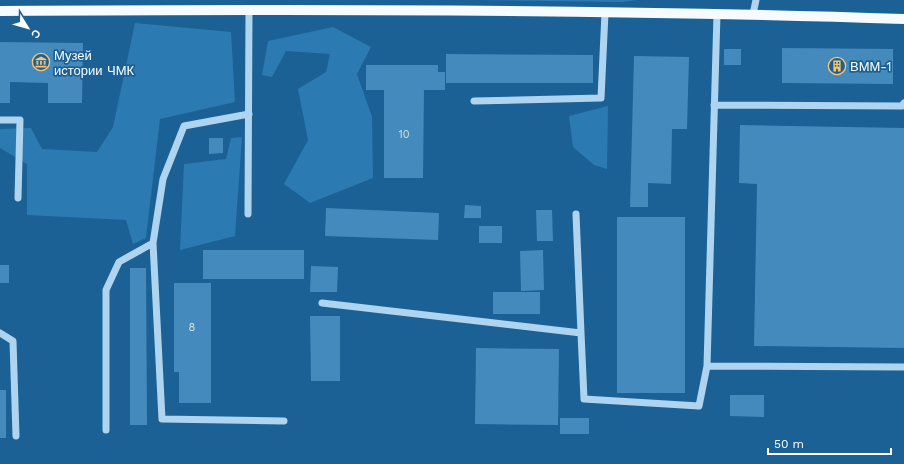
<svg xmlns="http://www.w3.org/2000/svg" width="904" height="464" font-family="'Work Sans',sans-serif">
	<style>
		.green { fill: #2b7ab1 }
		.building { fill: #448abc }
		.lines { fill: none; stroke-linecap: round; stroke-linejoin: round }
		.minor { stroke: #aed4ef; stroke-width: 7 }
		.major { stroke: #f6fbff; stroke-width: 10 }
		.labels { text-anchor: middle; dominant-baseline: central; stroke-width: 3.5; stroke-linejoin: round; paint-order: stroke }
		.number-label { font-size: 11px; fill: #d0e2ee }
		.poi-label { font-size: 13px; fill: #fff; stroke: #1b6195; text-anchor: start }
	</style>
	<rect width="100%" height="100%" fill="#1b6195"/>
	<path class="green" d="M479 0H638L621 2Z
		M135 23 231 32 235 102 160 119 146 238 133 244 126 220 27 215V164L0 148V129L31 128 42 149 97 152 113 127Z
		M333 27 371 47 357 74 372 117 373 178 310 203 284 184 308 140 298 89 326 72 330 54 286 51 272 77 262 75 268 41Z
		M608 106 607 169 594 165 573 147 569 116Z
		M242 137 235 236 180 250 184 164 226 159 231 138Z"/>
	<path class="building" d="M0 42 83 43 82 103H48V83L10 82V103H0Z
		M782 48 893 49V84L782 83Z
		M724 49H741V65H724Z
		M446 54 593 55V83H446Z
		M634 56 689 57 687 129H672L671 184 648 183V207H630Z
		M366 65H438V72H445V90H424L423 178H384V90H366Z
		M740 125 904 128V348L754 346 757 184 739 183Z
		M209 138H223V153L209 154Z
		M465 205 481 206V218H464Z
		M326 208 439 213 438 240 325 236Z
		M536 210H552L553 241H537Z
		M617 217H685V393H617Z
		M479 226H502V243H479Z
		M203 250H304V279H203Z
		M543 250 544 290 521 291 520 251Z
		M0 265H9V283H0Z
		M311 266 338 267 337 292H310Z
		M130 268H146L147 425H130Z
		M174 283H211V403H179V372H174Z
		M493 292H540V314H493Z
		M310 316H340V381H311Z
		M476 348 559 349 558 425 475 424Z
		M0 390H6V438H0Z
		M730 395H764V417L730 416Z
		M560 418H589V434H560Z"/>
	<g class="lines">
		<path class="minor" d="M717 14 707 366 904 367
			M753 14 756 0
			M474 101 601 98 605 13
			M714 105 902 106 904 103
			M0 120H20L18 198
			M248 214 249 10
			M576 214 581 333
			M153 243 162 419 284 421
			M322 303 581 333 584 399 699 406 707 366
			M0 333 13 341 16 436
			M106 430V290L119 262 153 243 163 179 184 126 249 114"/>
		<path class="major" d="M0 11C301 9 603 9 904 19"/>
	</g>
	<defs>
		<symbol id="museum-ring" viewBox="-11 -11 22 22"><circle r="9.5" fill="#1b6195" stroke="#ffc16c" stroke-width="1.5"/><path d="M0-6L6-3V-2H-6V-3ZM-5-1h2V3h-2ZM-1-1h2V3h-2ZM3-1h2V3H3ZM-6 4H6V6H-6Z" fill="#ffc16c"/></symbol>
		<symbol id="building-ring" viewBox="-11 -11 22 22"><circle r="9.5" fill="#1b6195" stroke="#ffc16c" stroke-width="1.5"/><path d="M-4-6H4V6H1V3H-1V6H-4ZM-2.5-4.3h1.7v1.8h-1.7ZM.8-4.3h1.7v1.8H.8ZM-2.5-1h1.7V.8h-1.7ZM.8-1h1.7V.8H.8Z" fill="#ffc16c"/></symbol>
	</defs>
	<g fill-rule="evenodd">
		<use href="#museum-ring" x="31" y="52" width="20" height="20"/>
		<use href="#building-ring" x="827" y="56" width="20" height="20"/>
	</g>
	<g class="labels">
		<g class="number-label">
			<text x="404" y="134">10</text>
			<text x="192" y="327">8</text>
		</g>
		<g class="poi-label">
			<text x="54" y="55">Музей<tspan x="54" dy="15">истории ЧМК</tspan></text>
			<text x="850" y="66">ВММ-1</text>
		</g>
	</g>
	<g transform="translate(28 28) rotate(127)" stroke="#1b6195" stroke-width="3" paint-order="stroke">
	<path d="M0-3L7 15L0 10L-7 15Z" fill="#ffffff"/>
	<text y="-6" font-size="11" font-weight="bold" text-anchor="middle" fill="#ffffff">С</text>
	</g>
	<path d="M768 448v6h123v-6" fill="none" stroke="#ffffff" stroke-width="2"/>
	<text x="774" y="448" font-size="12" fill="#ffffff" stroke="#1b6195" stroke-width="3" paint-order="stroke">50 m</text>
</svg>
